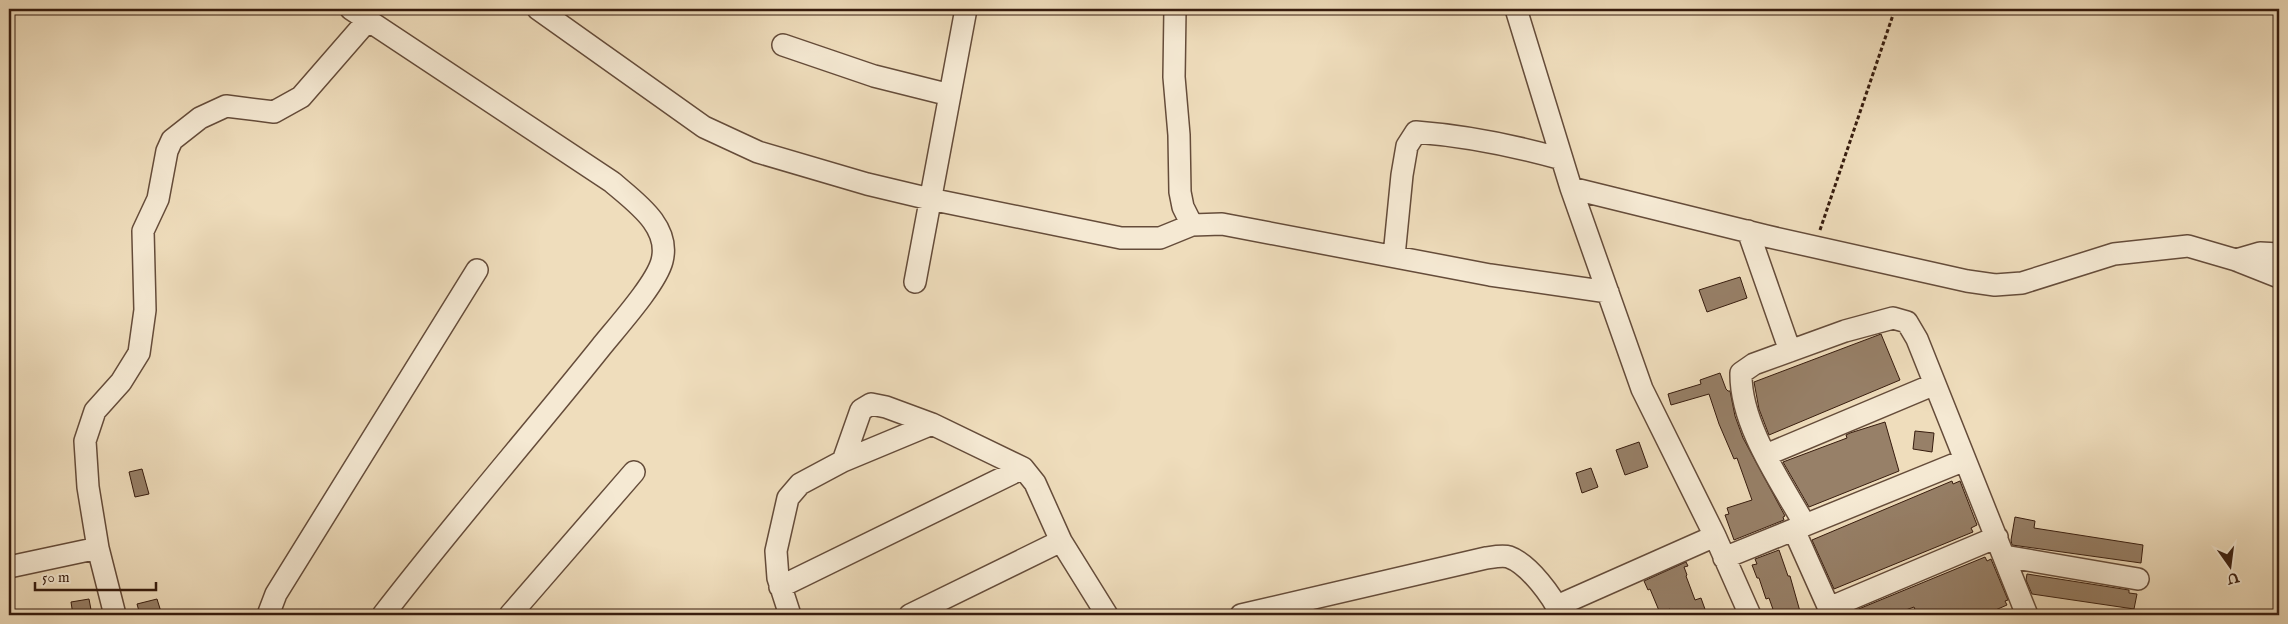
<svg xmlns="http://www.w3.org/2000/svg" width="2288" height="624" font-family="'IM FELL English',serif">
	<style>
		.building { fill: #978068; stroke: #371c0e }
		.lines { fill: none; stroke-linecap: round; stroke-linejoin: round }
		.minor-casing { stroke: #654c3a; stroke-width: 24 }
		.path { stroke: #371c0e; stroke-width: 3; stroke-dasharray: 4 2.5; stroke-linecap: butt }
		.minor { stroke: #f5e9d3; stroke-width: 21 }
	</style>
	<rect width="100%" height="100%" fill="#efddbc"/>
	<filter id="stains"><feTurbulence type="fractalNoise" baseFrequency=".004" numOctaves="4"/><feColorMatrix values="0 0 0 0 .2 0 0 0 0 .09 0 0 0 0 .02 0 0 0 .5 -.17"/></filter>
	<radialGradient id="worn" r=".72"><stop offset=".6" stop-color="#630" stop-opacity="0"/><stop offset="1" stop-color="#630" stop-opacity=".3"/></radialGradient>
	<path class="building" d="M1740 277 1747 298 1707 312 1699 290Z
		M1881 334 1900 380 1769 435 1759 409 1754 382Z
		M1720 373 1726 389 1728 391H1730L1735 416 1743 438 1785 516 1783 517 1784 520 1734 540 1725 515 1729 514 1727 508 1752 500 1737 458 1734 459 1719 424 1709 394 1671 405 1668 394 1701 384 1700 380Z
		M1885 422 1899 471 1809 507 1783 462 1847 438 1846 435 1850 433Z
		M1915 431 1934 433 1932 452 1913 449Z
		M1639 442 1648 467 1625 475 1616 450Z
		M1591 468 1598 487 1582 493 1576 473Z
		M142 469 149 494 135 497 129 472Z
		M1952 481 1953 484 1960 481 1977 525 1971 528 1973 532 1834 589 1812 540Z
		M2015 517 2035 521 2034 528 2143 545 2141 563 2012 545 2011 540Z
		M1779 550 1788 576H1790L1801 615H1775L1769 598 1766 599 1759 578H1757L1752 565 1757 564 1755 559Z
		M1985 557 1987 561 1991 559 2008 600 2005 601 2007 605 1984 615H1921L1920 611 1916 612 1914 607 1892 615H1844Z
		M1686 562 1688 566 1684 567 1687 575 1686 576 1695 600 1701 598 1706 612 1700 615H1673L1670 609 1660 613 1650 589 1648 590 1644 581Z
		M2027 574 2129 590V593L2137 594 2134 609 2032 594 2026 580Z
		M89 599 92 615H73L71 602Z
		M157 599 162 615H140L137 604Z"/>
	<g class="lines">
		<defs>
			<path id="minor" d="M351 9 612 182C635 202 671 226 662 261 656 284 617 327 601 347 529 437 453 524 383 615
				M538 9 704 127 758 152 867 184 930 199 1121 238H1160L1192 225 1222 224 1490 275 1608 292
				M1175 9 1174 77 1179 135 1180 192 1183 207 1192 225
				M1516 9 1571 188 1642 389 1715 536 1750 615
				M783 45 874 76 950 95
				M1571 188 1766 236 1967 281 1995 285 2022 283 2114 254 2188 246 2236 260 2279 277
				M1748 231 1790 351
				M1394 256 1402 175 1407 146 1416 132C1468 136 1512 145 1562 159
				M2236 260 2260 253 2279 254
				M915 282 966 9
				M1766 455 1935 384
				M843 461 932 424
				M1805 525C1781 482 1740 425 1741 373L1754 364 1845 331 1893 318 1907 322 1917 339 2027 615
				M1794 530 1832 615
				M2004 556 2138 579
				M1724 558 1965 460
				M9 567 98 548
				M780 587 1023 468
				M1557 606 1715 536
				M1829 608 1997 537
				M115 615 98 548 88 487 85 441 95 411 121 382 139 353 145 310 143 231 158 199 167 151 172 140 200 118 226 106 274 112 301 97 368 20
				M268 615 276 594 477 270
				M510 615 634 472
				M790 615 778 578 776 551 788 498 800 484 843 461 861 410 871 404 886 407 932 424 1023 468 1035 483 1061 541 1107 615
				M910 615 1061 541
				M1241 615 1486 558C1493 557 1503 555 1509 557 1529 564 1553 597 1561 615"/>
		</defs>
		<use href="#minor" class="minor-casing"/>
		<path class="path" d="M1820 230 1895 9"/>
		<use href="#minor" class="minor"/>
	</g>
	<rect width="2288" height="624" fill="none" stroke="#efddbc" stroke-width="30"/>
	<rect x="10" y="10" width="2268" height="604" fill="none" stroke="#371c0e" stroke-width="2.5"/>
	<rect x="15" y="15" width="2258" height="594" fill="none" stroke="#371c0e"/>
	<g transform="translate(2230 566) rotate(166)" stroke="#f5e9d3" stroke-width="4" paint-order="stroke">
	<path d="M0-4L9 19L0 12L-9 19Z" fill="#371c0e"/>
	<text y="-8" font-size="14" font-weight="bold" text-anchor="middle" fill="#371c0e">U</text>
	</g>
	<path d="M35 582v8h121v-8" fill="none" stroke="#371c0e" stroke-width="2.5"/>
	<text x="42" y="582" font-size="15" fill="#371c0e" stroke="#f5e9d3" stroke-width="4" paint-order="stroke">50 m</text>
	<rect width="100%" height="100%" filter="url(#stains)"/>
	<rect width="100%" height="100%" fill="url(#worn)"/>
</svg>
